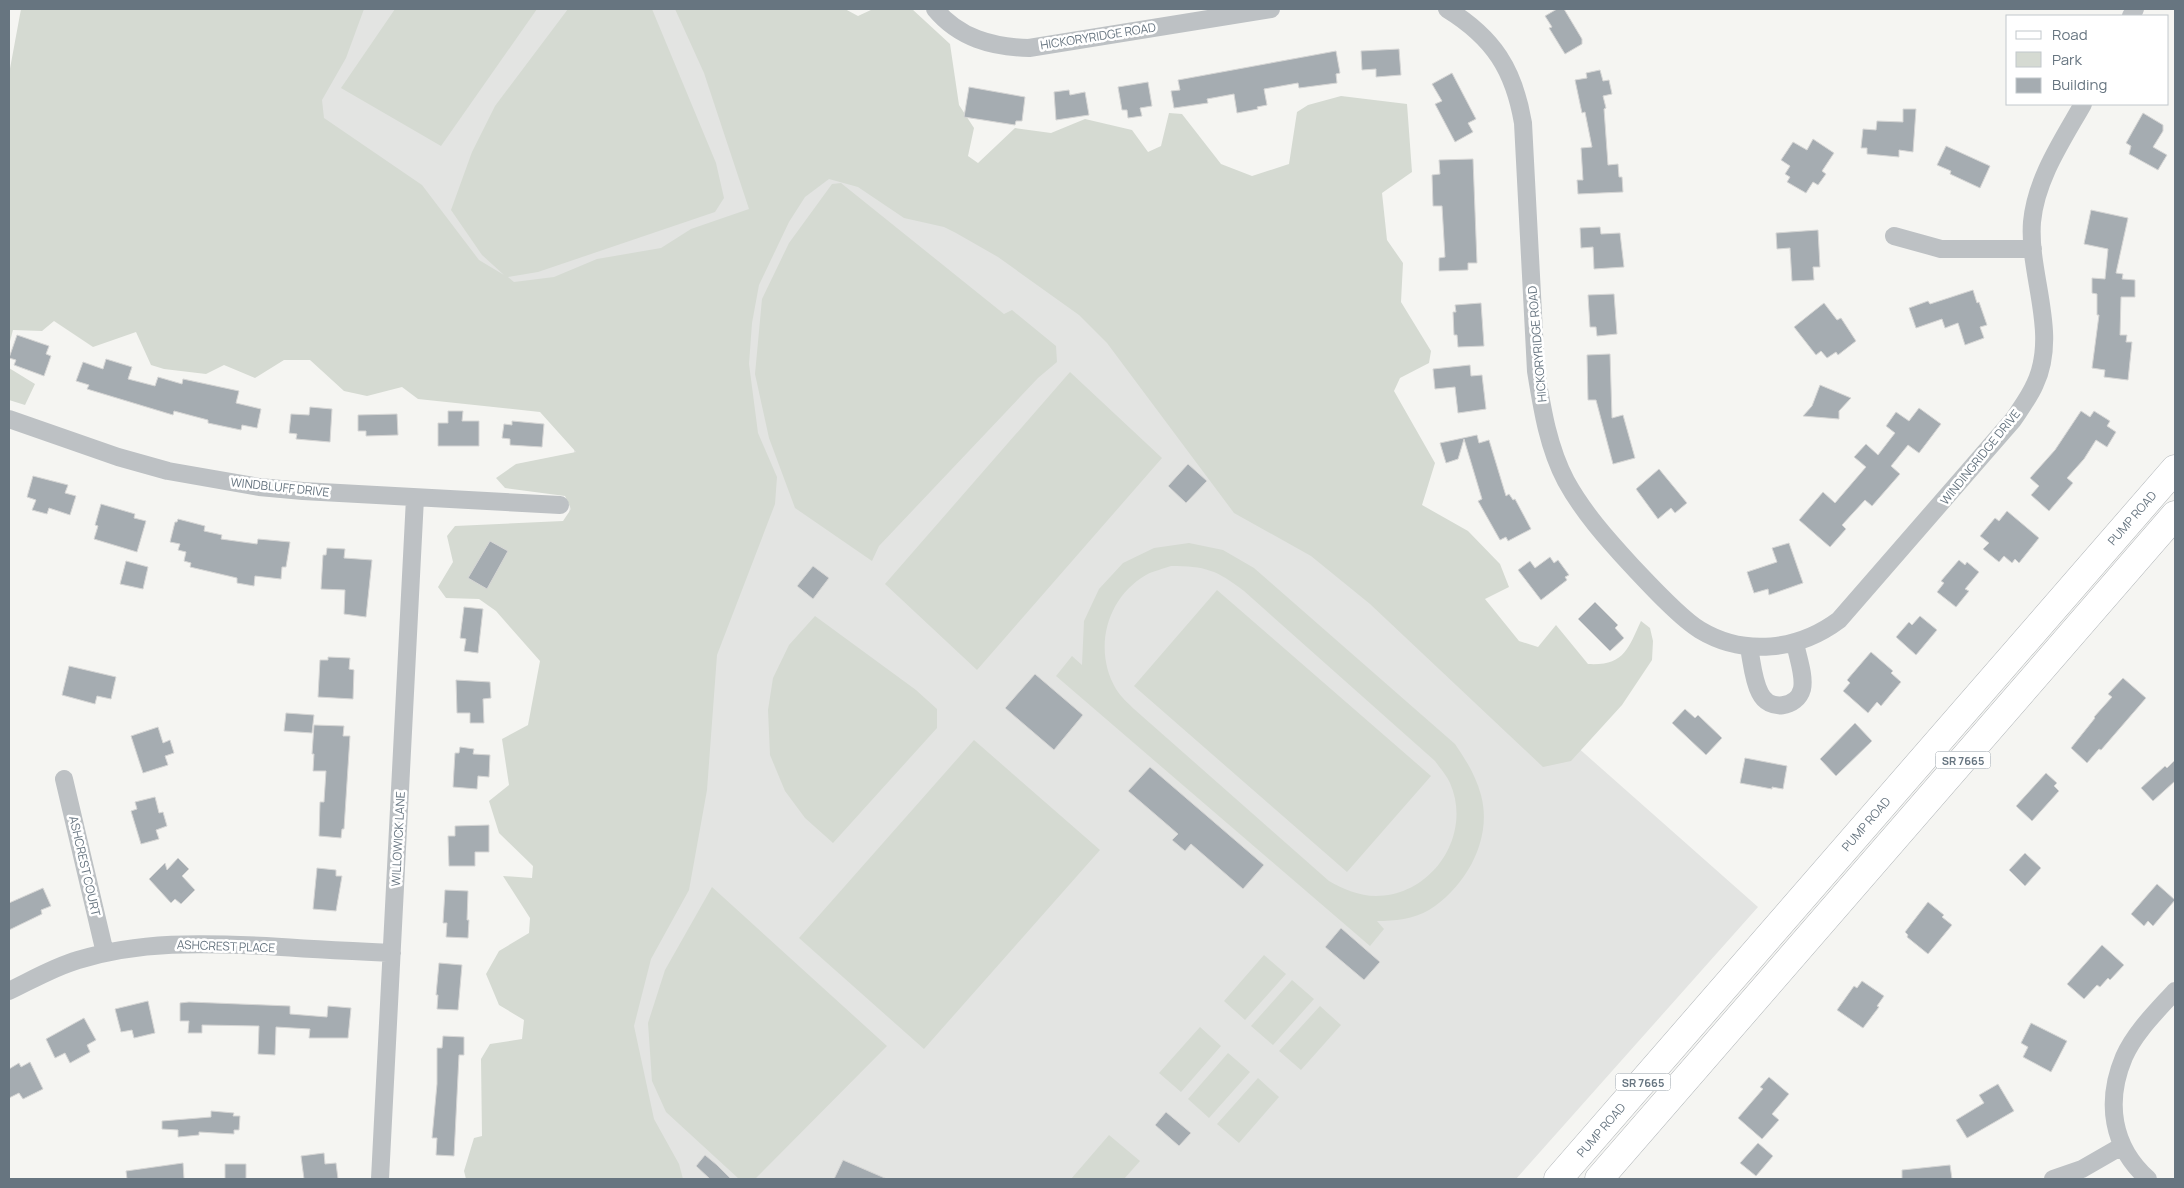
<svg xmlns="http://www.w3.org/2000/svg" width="2184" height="1188" font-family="Manrope,sans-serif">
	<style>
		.built { fill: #e3e4e2 }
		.green { fill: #d5dad2; fill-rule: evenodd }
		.building { fill: #a5acb1; stroke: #d6d6d5 }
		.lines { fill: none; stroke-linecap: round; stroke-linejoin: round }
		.primary-casing { stroke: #b0b5b8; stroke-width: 29 }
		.street { stroke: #bdc1c4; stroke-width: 18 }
		.primary { stroke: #fff; stroke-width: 28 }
		.labels { text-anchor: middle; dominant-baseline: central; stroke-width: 5; stroke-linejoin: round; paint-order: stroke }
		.shield { fill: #fff; stroke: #959ea6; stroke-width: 1 }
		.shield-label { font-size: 11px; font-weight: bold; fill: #677580 }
		.street-label { font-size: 12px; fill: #677580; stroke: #fff }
	</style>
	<rect width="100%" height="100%" fill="#f5f5f2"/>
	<path class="built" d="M301 9H743L1758 907 1516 1179H517L576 426 193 156Z"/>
	<path class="green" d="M21 9H364L346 58 322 100 324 118 422 185 479 260 504 275 482 255 451 210 472 152 495 106 568 9H652L716 163 724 198 715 212 538 272 508 277 514 282 554 277 597 259 661 248 691 229 749 209 704 73 675 9H845L858 16 873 9H912L950 44 959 105 974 128 968 156 978 163 1015 128 1051 133 1085 119 1132 130 1148 152 1161 146 1169 113 1182 114 1221 164 1252 176 1289 164 1297 112 1308 105 1341 96 1407 104 1412 172 1382 193 1387 240 1403 263 1401 302 1431 351 1429 363 1400 378 1394 391 1435 463 1422 505 1468 531 1500 564 1509 587 1485 599 1519 641 1538 647 1556 625 1588 664C1624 666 1628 649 1641 621L1650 628 1653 641 1652 660 1622 705 1571 761 1543 767 1370 604 1311 556 1234 513 1107 343 1079 315 998 257 956 233 944 227 904 218 858 187 829 179 805 197 789 222 759 285 752 323 749 364 758 433 777 477 775 504 717 655 707 790 689 890 651 959 634 1026 654 1119 679 1164 683 1179H466L464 1171 474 1138 482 1136 481 1059 490 1044 522 1039 524 1020 499 1005 486 974 499 951 529 933 530 918 503 876 532 878 533 866 499 833 489 801 509 785 502 739 528 725 540 661 496 611 479 599 446 598 438 587 453 562 447 536 455 526 563 521 571 509 565 496 505 488 496 478 516 464 576 452 540 412 418 399 402 387 367 396 344 391 310 360H284L255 378 224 365 206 374 164 369 151 365 136 332 93 347 54 321 42 331 13 330 9 345V74Z
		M395 9H537L441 146 341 88Z
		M841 183 1004 314 1012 310 1056 346 1057 362 1038 378 879 546 872 561 795 508 769 438 755 374 762 299 789 243 832 184Z
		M9 368 35 384 25 405 9 400Z
		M1070 372 1162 458 977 670 885 584Z
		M1189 543 1223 550 1254 568 1455 744C1466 760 1476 776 1481 795 1493 839 1466 887 1429 910 1414 919 1394 921 1377 921L1384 929 1370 946 1056 676 1072 656 1082 665 1084 621 1099 589 1123 563 1154 548ZM1171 566C1205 566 1217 570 1244 591L1435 761C1440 768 1447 776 1450 783 1473 835 1432 896 1376 896 1359 896 1343 889 1329 881L1134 709C1128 703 1120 696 1116 689 1093 650 1106 598 1146 575 1153 571 1163 569 1171 566Z
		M1217 590 1431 776 1347 872 1134 686Z
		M815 616 916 690 937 709V728L833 843 805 818 785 791 770 755 768 710 773 678 789 645Z
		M974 740 1100 850 924 1049 799 938Z
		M712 887 887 1046 755 1179H739L666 1112 652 1081 648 1023 665 970Z
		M1264 955 1286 974 1245 1020 1224 1001Z
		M1292 980 1314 999 1273 1045 1251 1026Z
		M1320 1006 1341 1025 1301 1070 1279 1051Z
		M1200 1027 1221 1046 1181 1092 1159 1073Z
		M1228 1053 1250 1072 1209 1118 1188 1099Z
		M1258 1078 1279 1097 1239 1143 1217 1124Z
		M1109 1135 1140 1161 1124 1179H1071Z"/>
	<path class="building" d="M1557 9H1564L1582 39V44L1565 54 1549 28 1552 27 1545 16Z
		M1399 49 1401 75 1376 77V69L1362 70 1361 51Z
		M1336 51 1340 73 1336 74 1337 83 1299 88 1298 83 1264 89 1267 105 1257 107 1258 109 1237 113 1234 94 1207 99 1208 103 1174 108 1171 91 1180 90 1178 80Z
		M1600 70 1603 81 1609 80 1612 94 1603 96 1606 108 1604 109 1608 165 1618 164 1619 177H1622L1623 192 1578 194 1577 180H1583L1581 148 1592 147 1585 112 1582 113 1575 80 1587 78 1586 73Z
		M1452 73 1476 119 1468 123 1473 132 1455 142 1435 104 1442 101 1432 84Z
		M1148 82 1152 106 1140 108 1142 116 1128 118 1127 110H1122L1118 87Z
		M969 87 1025 97 1022 121H1016L1015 125 964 117Z
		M1069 90 1070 95 1085 92 1089 115 1056 120 1054 92Z
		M1903 109H1916L1913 152 1899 150V157L1867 154V148H1861L1863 129 1876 130 1877 121 1903 122Z
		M2143 113 2163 125V131L2153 147 2167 155 2158 170 2129 154 2131 146 2126 143Z
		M1813 139 1834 153 1822 171 1826 174 1818 185 1813 182 1806 193 1787 182 1790 177 1785 174 1790 166 1781 160 1793 142 1807 150Z
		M1946 146 1990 166 1980 188 1950 174 1951 171 1937 165Z
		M1473 159 1477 263H1468V270L1439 271V258L1445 257 1442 206H1433L1432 175 1440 174 1439 160Z
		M2091 210 2128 218 2116 273 2123 274 2122 279 2135 280V297H2121L2120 335H2127L2126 342H2132L2128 380 2104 377 2105 370 2092 368 2099 315H2097V294L2092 293V278L2105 279 2108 249 2084 244Z
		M1600 227 1601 234 1620 233 1624 267 1594 269 1593 247 1581 248 1580 228Z
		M1818 230 1820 267H1813L1814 280 1792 281 1790 248 1777 249 1776 233Z
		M1973 290 1977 303 1979 302 1987 325 1980 327 1984 338 1965 345 1958 323 1945 328 1942 319 1916 328 1909 308 1928 301 1930 304Z
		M1614 294 1617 334 1597 336 1596 327H1590L1588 295Z
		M1481 303 1484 346 1458 347 1457 335H1454L1453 312H1456L1455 305Z
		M1824 303 1837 320 1841 318 1856 341 1838 355 1836 352 1827 358 1821 351 1816 355 1794 327Z
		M17 335 49 346 46 354 51 356 44 376 14 365 16 360 9 358Z
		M1610 354 1612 418 1623 415 1635 458 1613 464 1596 400H1588L1587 355Z
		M106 359 132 367 128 379 155 386 158 377 182 384 183 379 239 391 236 403 261 409 257 428 242 425 241 430 208 423V420L174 411 173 415 87 389 89 385 76 381 83 362 103 369Z
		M1470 365 1471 376 1482 375 1486 409 1458 413 1455 387 1435 389 1433 369Z
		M1820 385 1851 398 1839 411V419L1803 416 1812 406Z
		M310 407 332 409 330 442 296 439 297 434 289 433 291 414 309 415Z
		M1919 408 1941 424 1919 453 1908 445 1891 466 1900 474 1872 506 1865 500 1842 525 1846 529 1830 547 1799 520 1823 492 1835 503 1866 467 1854 457 1866 444 1878 455 1895 433 1886 426 1896 412 1909 421Z
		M448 411H463L462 421H479V446H438V423H448Z
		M2081 411 2090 417 2094 411 2110 421 2107 426 2116 432 2107 447 2096 440 2084 459 2067 478 2073 483 2049 511 2031 495 2039 486 2030 478 2055 450Z
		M397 414 398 435 366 436V431H358V415Z
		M512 421 544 424 542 447 510 445V439L502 438 504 424 512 425Z
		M1477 435 1479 443 1489 440 1506 496 1509 494 1513 500 1515 499 1531 529 1508 541 1506 537 1500 540 1478 501 1482 499 1464 439 1458 459 1446 463 1440 443Z
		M1188 464 1207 481 1186 503 1168 486Z
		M1659 469 1687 503 1675 513 1671 508 1658 519 1636 489Z
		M33 476 68 485 65 493 76 496 70 515 49 508 47 514 32 510 36 500 27 497Z
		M101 504 135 514 134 518 146 521 137 552 94 539 98 526 95 525Z
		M2007 511 2039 538 2019 563 2015 559 2012 563 2004 556 1999 562 1983 549 1989 543 1980 536 1995 518 1999 521Z
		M178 519 205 526 204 531 222 535 221 539 257 544 258 539 290 542 286 567H282L281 579 255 576 254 586 237 583V578L190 567 191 563 184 561 186 552 178 550 180 544 170 542 175 522H177Z
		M490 541 508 551 487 589 468 578Z
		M1789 543 1803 583 1769 595 1768 589 1754 593 1747 572 1777 562 1772 548Z
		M327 548 345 549 344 558 372 560 366 617 344 614 345 590 321 589 323 555H326Z
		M1550 557 1554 563 1558 560 1569 575 1565 577 1567 580 1541 600 1518 570 1530 561 1535 568Z
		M1959 560 1965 565 1967 562 1979 572 1965 589 1969 591 1956 607 1937 592 1944 583 1941 581Z
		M126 561 148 567 143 589 120 584Z
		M813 566 829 578 813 599 797 586Z
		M1595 602 1618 625 1615 628 1624 638 1610 651 1578 619Z
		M464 607 483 609 478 653 464 651 466 639 460 638Z
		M1920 616 1937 630 1916 655 1896 637 1909 622 1912 625Z
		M1871 652 1893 671 1891 673 1901 682 1881 706 1877 702 1868 713 1843 691 1850 683 1847 680Z
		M328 657 350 658 349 669 354 670 353 699 318 697 320 660H328Z
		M69 666 116 677 111 699 97 696 95 704 62 695Z
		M1035 674 1083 715 1054 750 1005 708Z
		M2123 678 2146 698 2101 750 2099 749 2087 763 2071 748 2095 718 2094 717 2112 697 2108 694Z
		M456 680 490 682 491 698 483 699 484 723H470V713H457Z
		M1685 709 1695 718 1698 715 1722 738 1706 755 1672 723Z
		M286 713 314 715 312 733 284 731Z
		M1855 723 1872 741 1836 776 1820 759Z
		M314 725 344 726 343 736H350L344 829H342L341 838 319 836 320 802H324L326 771H313L314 754H312Z
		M158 727 163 743 170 740 174 753 165 756 168 765 143 773 131 736Z
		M460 747 474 749 473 754 490 755 489 777 478 776 477 789 453 787 455 753H459Z
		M1745 758 1787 766 1783 789 1772 787V789L1740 783Z
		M2175 760V781L2153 801 2141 788 2165 766 2167 768Z
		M1150 767 1264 865 1243 889 1191 844 1185 851 1172 840 1178 834 1128 791Z
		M2046 773 2057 783 2054 786 2059 791 2032 821 2016 806Z
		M155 797 159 813 163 812 167 826 156 830 159 839 141 844 131 811 137 809 135 802Z
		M489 825V852H475V866H449L448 836H455V826Z
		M2025 853 2041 868 2025 886 2009 870Z
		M178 858 189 869 182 876 195 890 181 904 175 899 171 903 149 879 165 863 167 870Z
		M317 868 336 870V876H342L336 911 313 909Z
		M2157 884 2175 900 2153 926 2148 921 2144 926 2131 914Z
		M43 888 51 906 41 910 42 914 9 930V903Z
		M445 890 468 891 467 920H469L468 938 446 937 447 923H443Z
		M1928 902 1944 915 1942 917 1952 925 1928 954 1907 937 1908 935 1905 932Z
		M1341 928 1380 962 1364 980 1325 947Z
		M2102 945 2124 965 2110 980 2108 978 2100 987 2097 985 2084 999 2067 984Z
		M439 963 462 965 458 1010 437 1009 438 995H436Z
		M1862 981 1884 996 1877 1006 1879 1007 1863 1028 1837 1010 1854 986 1857 988Z
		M148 1001 155 1033 134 1038 132 1030 121 1032 115 1009Z
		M189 1002 290 1006V1014L327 1017 328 1006 351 1008 348 1038H309L310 1029 276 1027 275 1055 258 1054 259 1026 202 1025V1033H188L189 1021H180V1003Z
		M84 1018 96 1040 87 1045 90 1052 70 1063 65 1053 55 1058 46 1039Z
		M2031 1023 2067 1041 2051 1072 2023 1057 2028 1047 2021 1043Z
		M443 1036 464 1037V1055H459L454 1156 436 1155 437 1138H432L437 1084V1048H442Z
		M30 1062 43 1089 23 1099 19 1093 9 1098V1069L19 1063 21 1067Z
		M1769 1077 1789 1094 1772 1114 1779 1120 1762 1139 1738 1118 1763 1089 1760 1087Z
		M1998 1084 2014 1111 1967 1138 1956 1120 1984 1103 1979 1095Z
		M211 1111 234 1113 233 1116H240L239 1130H234V1134L199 1132V1135L178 1137V1130L162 1129V1121L211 1117Z
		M1166 1112 1191 1133 1179 1146 1155 1125Z
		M1758 1143 1773 1156 1756 1176 1740 1163Z
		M324 1153 325 1164 336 1163 338 1179H304L301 1156Z
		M705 1155 717 1165 731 1179H710L696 1166Z
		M843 1160 887 1179H834Z
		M183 1163 184 1179H127L126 1171Z
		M225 1164H246V1179H225Z
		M1950 1165 1952 1179H1902V1170Z"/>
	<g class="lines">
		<defs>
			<path id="primary" d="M1558 1179 2175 469
				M1599 1179 2175 515"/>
		</defs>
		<use href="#primary" class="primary-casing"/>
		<path class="street" d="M935 9C959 38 992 47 1029 48L1271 9
			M1447 9C1494 38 1514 70 1523 123L1536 371C1542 408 1548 447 1566 481 1583 512 1607 539 1631 565 1648 583 1680 618 1700 630 1745 657 1799 650 1839 620L2013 420C2021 408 2030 396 2035 384 2059 333 2028 275 2032 222 2036 179 2062 141 2083 104
			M2131 16 2135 9
			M1894 236 1941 249H2033
			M9 419 118 457 168 471 259 487 303 491 560 505
			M1749 648C1752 662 1753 680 1760 693 1769 712 1797 708 1802 689 1805 675 1797 656 1795 642
			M64 779 105 953
			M9 991C32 980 54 967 78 960 140 941 203 943 266 946 308 949 350 951 392 953
			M380 1179 415 498
			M2053 1179 2082 1169 2122 1146
			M2148 1179C2112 1147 2105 1102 2124 1057 2135 1032 2157 1011 2175 991"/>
		<use href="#primary" class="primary"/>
	</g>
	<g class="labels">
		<g class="shield">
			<rect x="1935.5" y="751.5" width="55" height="17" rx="4"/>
			<rect x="1615.5" y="1073.5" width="55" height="17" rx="4"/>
		</g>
		<g class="shield-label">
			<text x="1963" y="760">SR 7665</text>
			<text x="1643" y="1082">SR 7665</text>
		</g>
		<g class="street-label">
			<text transform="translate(1098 36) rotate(-9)">HICKORYRIDGE ROAD</text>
			<text transform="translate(1537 344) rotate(-95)">HICKORYRIDGE ROAD</text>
			<text transform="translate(1980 457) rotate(-51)">WINDINGRIDGE DRIVE</text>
			<text transform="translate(280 487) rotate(6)">WINDBLUFF DRIVE</text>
			<text transform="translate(2132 518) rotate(-49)">PUMP ROAD</text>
			<text transform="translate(1866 824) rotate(-49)">PUMP ROAD</text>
			<text transform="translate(398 839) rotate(-87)">WILLOWICK LANE</text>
			<text transform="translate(85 866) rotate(77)">ASHCREST COURT</text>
			<text transform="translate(226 946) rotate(2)">ASHCREST PLACE</text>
			<text transform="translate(1601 1130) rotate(-49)">PUMP ROAD</text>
		</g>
	</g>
	<rect width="2184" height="1188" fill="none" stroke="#677580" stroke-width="20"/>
	<rect x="2006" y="15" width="162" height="90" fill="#ffffff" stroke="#c2c8cc"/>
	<rect x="2016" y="31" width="25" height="8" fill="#ffffff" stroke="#c2c8cc"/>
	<text x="2052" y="40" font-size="15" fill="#677580">Road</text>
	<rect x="2016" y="52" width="25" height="15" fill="#d5dad2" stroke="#c2c8cc"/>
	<text x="2052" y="65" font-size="15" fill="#677580">Park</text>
	<rect x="2016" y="78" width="25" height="15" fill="#a5acb1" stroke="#c2c8cc"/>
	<text x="2052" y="90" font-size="15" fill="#677580">Building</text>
</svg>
